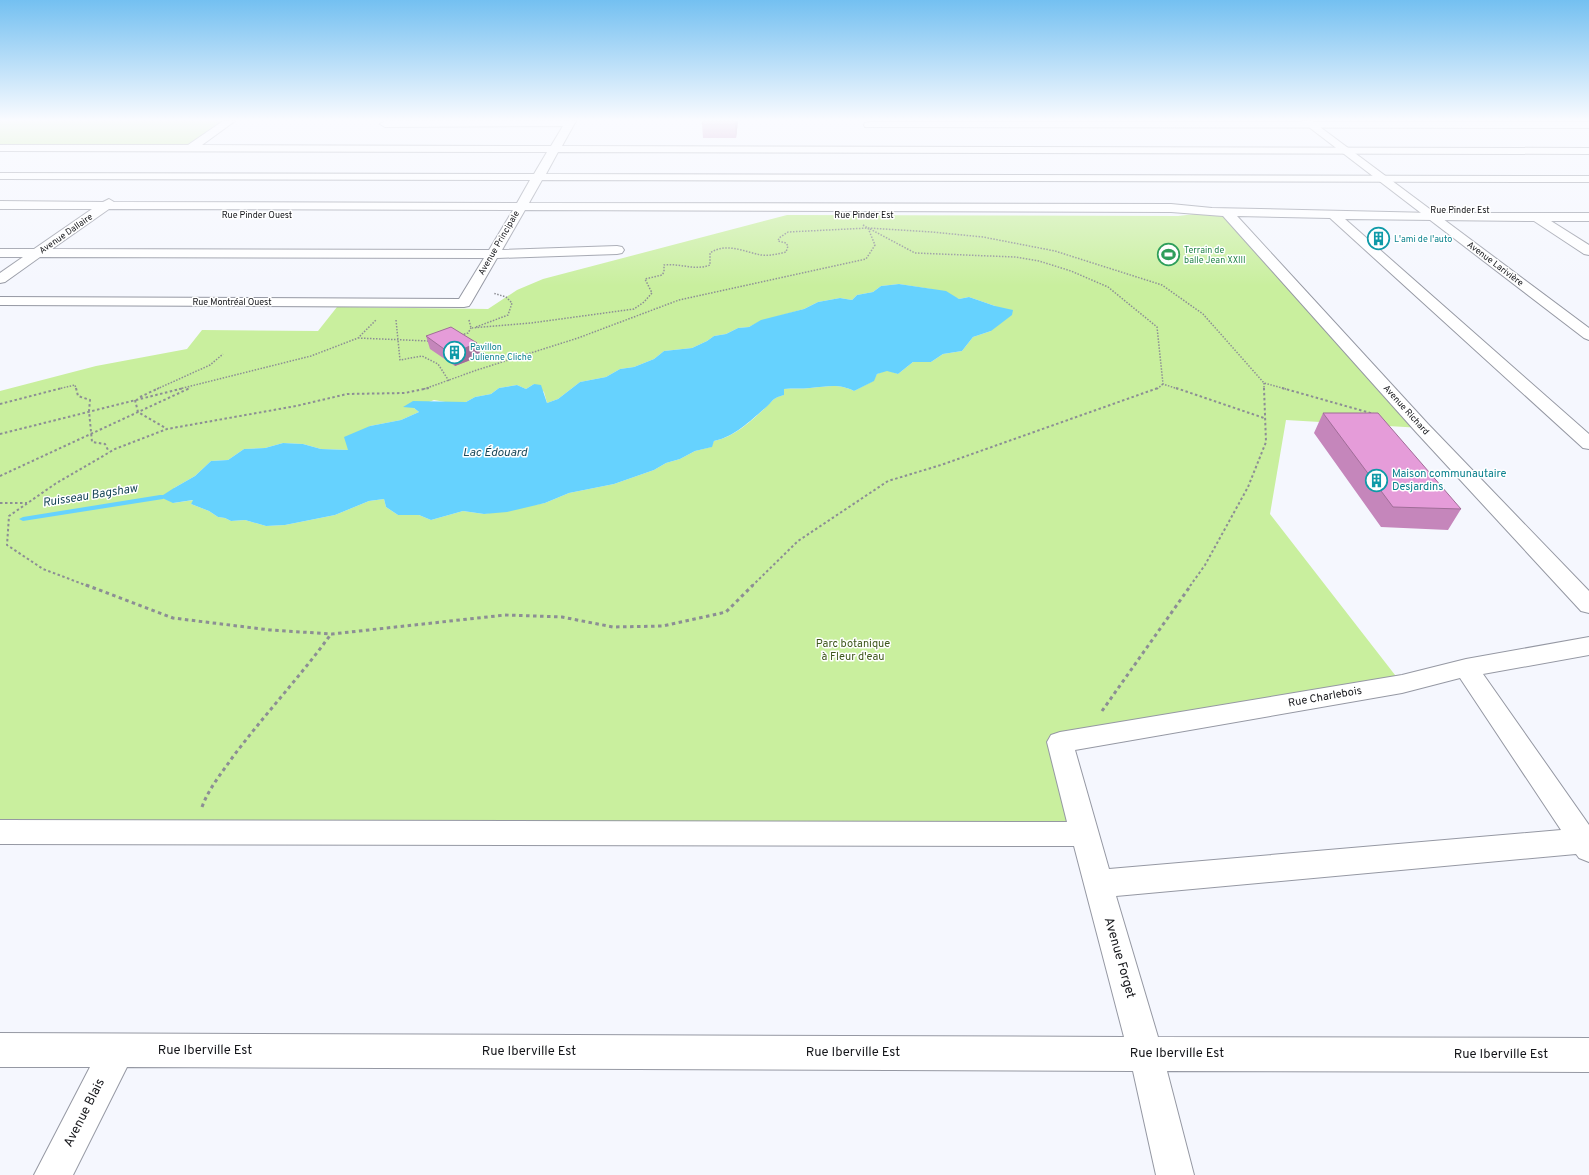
<svg xmlns="http://www.w3.org/2000/svg" width="1589" height="1175" font-family="Overpass,sans-serif">
	<style>
		.green { fill: #c9ef9e; fill-rule: evenodd }
		.water { fill: #66d2fe }
		.lines { fill: none; stroke-linecap: round; stroke-linejoin: round }
		.stream { fill: #66d2fe; fill-rule: evenodd }
		.minor-casing { stroke: #9598a3; stroke-width: 2 }
		.major-casing { stroke: #9598a3; stroke-width: 2 }
		.path-far2 { stroke: #8c8e94; stroke-width: 1.5; stroke-dasharray: 1.5 1.5; stroke-linecap: butt }
		.path-far1 { stroke: #8c8e94; stroke-width: 2; stroke-dasharray: 2.5 2.5; stroke-linecap: butt }
		.path { stroke: #8c8e94; stroke-width: 3; stroke-dasharray: 3.5 3.5; stroke-linecap: butt }
		.minor { fill: #fff; fill-rule: evenodd }
		.major { fill: #fff; fill-rule: evenodd }
		.wall { fill: #c586bb }
		.shaded-wall { fill: #a06d98 }
		.building { fill: #e59cd9; stroke: #a06d98 }
		.labels { text-anchor: middle; dominant-baseline: central; stroke-width: 3; stroke-linejoin: round; paint-order: stroke }
		.far-street-label { font-size: 9px; fill: #15161a; stroke: #fff }
		.far-culture-label { font-size: 9px; fill: #0d838f; stroke: #fff; text-anchor: start }
		.far-leisure-label { font-size: 9px; fill: #27864d; stroke: #fff; text-anchor: start }
		.culture-label { font-size: 11px; fill: #0d838f; stroke: #fff; text-anchor: start }
		.park-label { font-size: 11px; fill: #3f571d; stroke: #fff }
		.street-label { font-size: 11px; fill: #15161a; stroke: #fff }
		.water-label { font-size: 12px; font-style: italic; fill: #174658; stroke: #fff }
		.near-street-label { font-size: 13px; fill: #15161a; stroke: #fff }
	</style>
	<rect width="100%" height="100%" fill="#f5f7fe"/>
	<path class="green" d="M0 121H225L189 146H0Z
		M1212 212H1226L1422 428 1286 420 1270 514 1402 684 1061 742 1085 834 0 832V391L96 366 187 349 202 330 318 331 337 307 488 309 517 290 543 279 787 215 1178 216ZM899 284 931 289 959 299 969 297 995 306 991 331 973 337 962 351 943 354 931 362H913L898 374 887 370 877 374 873 381 854 391C837 383 828 387 810 388 802 389 793 388 784 389V395C772 398 773 401 764 409 750 422 734 437 714 441L711 447 695 451 680 459 666 463 654 470 614 484 569 493 545 503 484 514 463 511 431 520 419 515H398L386 507 384 499 369 501 335 515 285 525 266 526 245 520 231 521 225 518 218 517 209 511 191 504 194 500 173 503 174 488 195 476 211 461 228 460 244 449 265 448 283 443 303 444 321 449 348 450 370 426 401 420 419 412 414 408 434 400 451 403 466 402 475 397 491 394 499 388 517 385 526 389 534 384 544 392 547 403 558 399 580 382 606 377 620 369 634 367 654 359 664 351 692 348 707 341 714 336 726 334 738 328 749 327 761 321 804 309 818 302 840 298 852 300 857 295 873 292 881 286Z"/>
	<path class="water" d="M899 284 946 291 959 299 969 297 995 306 1013 310 1012 315 991 331 973 337 962 351 943 354 931 362H913L898 374 887 371 877 374 874 381 854 391C837 383 828 387 810 388 802 389 793 388 784 389V395C770 399 774 401 764 409 750 421 734 437 714 441L712 447 695 451 680 459 666 463 654 470 614 484 569 493 545 503 507 512 484 514 463 511 431 520 419 515H398L386 507 384 499 369 501 335 515 285 525 266 526 245 520 231 521 225 518 218 517 209 511 191 504 193 500 173 503 160 497 174 488 195 476 211 461 228 460 244 449 265 448 283 443 303 444 321 449 348 450 344 437 370 426 401 420 419 412 414 408 403 407 413 401 466 402 475 397 491 394 499 388 517 385 526 389 534 384 541 385 547 403 558 399 580 382 606 377 620 369 634 367 654 359 664 351 692 348 707 341 714 336 726 334 738 328 749 327 761 320 804 309 818 302 840 298 852 300 857 295 873 292 881 286Z"/>
	<g class="lines">
		<path class="stream" d="M160 495H163L164 497 163 499 23 521 19 519 23 517Z"/>
		<defs>
			<path id="minor" d="M223 121H235L202 145 551 146 563 126 385 127 380 124 385 121H576L562 146 1589 148V154L558 152 546 174 1589 176V182L542 180 529 203 1171 204 1212 208 1433 213H1589V221H1551L1589 245V255L1584 254 1534 221 1345 219 1589 434V449L1583 448 1330 218 1237 216 1428 424 1589 591V613L1581 611 1416 432 1223 216 1171 212 525 210 502 250 617 246 622 247 624 250 622 253 617 254 497 258 471 303 469 306 464 307 0 305V297L459 299 484 258 40 257 5 282 0 283V273L23 257H0V249H34L92 209H0V201L103 202 109 199 114 202 517 203 530 180 0 179V173L534 174 547 152 0 151V145H188ZM109 209 513 210 489 250 52 249Z
				M869 122H1589V128L865 127 864 125 865 123Z
				M1589 637V655L1483 674 1589 825V862L1579 858 1576 854 1116 896 1158 1037 1589 1038V1072L1167 1071 1194 1175H1156L1133 1071 127 1067 73 1175H34L90 1067H0V1033L1124 1037 1074 846 0 844V820L1067 822 1047 742 1051 735 1060 732 1402 675 1466 659ZM1460 678 1561 830 1109 869 1075 750 1402 693Z"/>
			<path id="major" d="M1301 121H1312L1589 328V340L1584 338Z"/>
		</defs>
		<use href="#minor" class="minor-casing"/>
		<use href="#major" class="major-casing"/>
		<path class="path-far2" d="M870 229 915 253 1015 257 1039 261 1071 271 1108 287 1157 327 1163 384 1178 389
			M396 320 400 360 422 356 438 364 449 381
			M469 320 471 328 531 323 634 309 644 302 652 293 645 279 662 275 664 272V265C680 263 695 271 710 265V253C726 242 745 252 761 255 770 256 778 254 786 252L788 246 786 243 778 241 779 238 788 232 868 228 932 232 983 237 1055 251 1162 285 1203 314 1264 383 1286 389
			M476 327 508 315 512 303 506 297 493 293
			M461 335 468 333 471 328
			M358 338 429 341
			M1264 383V389
			M58 389 75 385 76 389
			M157 389 210 365 223 354
			M179 389 311 356 358 338 376 320
			M187 389 190 388
			M424 389 477 370 578 338 679 300 866 259 875 245 868 228 863 225
			M1157 389 1163 384"/>
		<path class="path-far1" d="M76 388 78 396 90 400 89 411 92 442 105 444 109 452
			M1176 388 1264 418
			M1282 388 1374 414
			M140 397 159 388
			M135 400 138 412 167 429
			M0 404 62 388
			M0 434 184 388
			M0 476 190 388
			M0 503H27
			M88 586 43 569 7 545 9 516 55 484 115 449 167 429 296 406 347 394 405 393 429 388
			M752 586 798 541 888 481 941 465 1158 388
			M1190 586 1205 565 1248 487 1266 442 1264 388"/>
		<path class="path" d="M86 585 173 618 270 630 332 634 505 615 562 617 613 627 663 626 726 612 753 585
			M1102 711 1191 585
			M202 807C209 788 221 774 232 758 264 715 300 677 331 634"/>
		<use href="#minor" class="minor"/>
		<use href="#major" class="major"/>
	</g>
	<path class="wall" d="M703 121H738L736 138H703L702 124Z
		M426 336 477 343 481 356 455 366 430 349Z
		M1323 413 1461 509 1448 530 1381 527 1314 433Z"/>
	<path class="shaded-wall" d="M736 121H738L736 138 735 124Z
		M477 343 481 356 455 366 451 354Z"/>
	<path class="building" d="M703 121H736L735 124H702Z
		M451 327 477 343 451 354 426 336Z
		M1323 413H1378L1461 509 1393 507Z"/>
	<linearGradient id="sky" x2="0" y2="1"><stop stop-color="#74c0f1"/><stop offset="0.42" stop-color="#fafbff"/><stop offset="1" stop-color="#fafbff" stop-opacity="0"/></linearGradient>
	<rect width="1589" height="286" fill="url(#sky)"/>
	<defs>
		<symbol id="building-ring" viewBox="-11 -11 22 22"><circle r="9.5" fill="#fff" stroke="#0f9aa8" stroke-width="1.5"/><path d="M-4-6H4V6H1V3H-1V6H-4ZM-2.5-4.3h1.7v1.8h-1.7ZM.8-4.3h1.7v1.8H.8ZM-2.5-1h1.7V.8h-1.7ZM.8-1h1.7V.8H.8Z" fill="#0f9aa8"/></symbol>
		<symbol id="stadium-ring" viewBox="-11 -11 22 22"><circle r="9.5" fill="#fff" stroke="#2e9e5b" stroke-width="1.5"/><path d="M0-5a6.5 5 0 1 0 0 10a6.5 5 0 1 0 0-10ZM-3.5-1.8h7v3.6h-7Z" fill="#2e9e5b"/></symbol>
	</defs>
	<g fill-rule="evenodd">
		<use href="#building-ring" x="1366" y="226" width="25" height="25"/>
		<use href="#stadium-ring" x="1156" y="242" width="25" height="25"/>
		<use href="#building-ring" x="442" y="340" width="25" height="25"/>
		<use href="#building-ring" x="1364" y="468" width="25" height="25"/>
	</g>
	<g class="labels">
		<g class="far-street-label">
			<text x="1460" y="210">Rue Pinder Est</text>
			<text x="257" y="215">Rue Pinder Ouest</text>
			<text x="864" y="215">Rue Pinder Est</text>
			<text transform="translate(66 234) rotate(-35)">Avenue Dallaire</text>
			<text transform="translate(499 243) rotate(-60)">Avenue Principale</text>
			<text transform="translate(1495 264) rotate(37)">Avenue Larivière</text>
			<text x="232" y="302">Rue Montréal Ouest</text>
			<text transform="translate(1406 410) rotate(48)">Avenue Richard</text>
		</g>
		<g class="far-culture-label">
			<text x="1394" y="239">L'ami de l'auto</text>
			<text x="470" y="347">Pavillon<tspan x="470" dy="10">Julienne Cliche</tspan></text>
		</g>
		<g class="far-leisure-label">
			<text x="1184" y="250">Terrain de<tspan x="1184" dy="10">balle Jean XXIII</tspan></text>
		</g>
		<g class="culture-label">
			<text x="1392" y="474">Maison communautaire<tspan x="1392" dy="13">Desjardins</tspan></text>
		</g>
		<g class="park-label">
			<text x="853" y="644">Parc botanique<tspan x="853" dy="13">à Fleur d'eau</tspan></text>
		</g>
		<g class="street-label">
			<text transform="translate(1325 697) rotate(-10)">Rue Charlebois</text>
		</g>
		<g class="water-label">
			<text x="495" y="453">Lac Édouard</text>
			<text transform="translate(90 496) rotate(-9)">Ruisseau Bagshaw</text>
		</g>
		<g class="near-street-label">
			<text transform="translate(1119 958) rotate(74)">Avenue Forget</text>
			<text x="205" y="1051">Rue Iberville Est</text>
			<text x="529" y="1052">Rue Iberville Est</text>
			<text x="853" y="1053">Rue Iberville Est</text>
			<text x="1177" y="1054">Rue Iberville Est</text>
			<text x="1501" y="1055">Rue Iberville Est</text>
			<text transform="translate(85 1113) rotate(-63)">Avenue Blais</text>
		</g>
	</g>
</svg>
